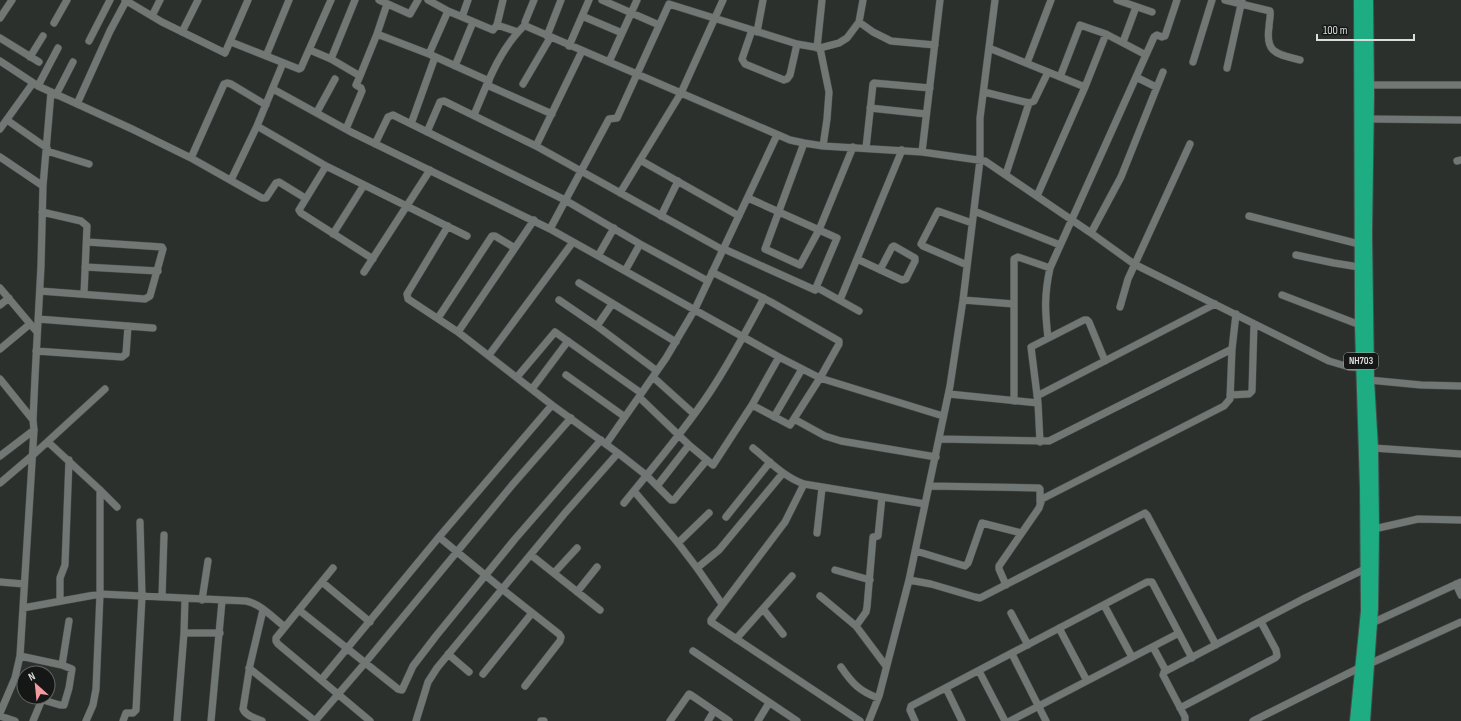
<svg xmlns="http://www.w3.org/2000/svg" width="1461" height="721" font-family="'Sofia Sans Condensed',sans-serif">
	<style>
		.lines { fill: none; stroke-linecap: round; stroke-linejoin: round }
		.minor-casing { stroke: #474b49; stroke-width: 8 }
		.highway-casing { stroke: #474b49; stroke-width: 12 }
		.minor { stroke: #717774; stroke-width: 7 }
		.highway { stroke: #1ead82; stroke-width: 10 }
		.labels { text-anchor: middle; dominant-baseline: central; stroke-width: 4; stroke-linejoin: round; paint-order: stroke }
		.shield { fill: #151716; stroke: #a0a2a1; stroke-width: 1 }
		.shield-label { font-size: 10px; font-weight: bold; fill: #dbdddc }
	</style>
	<rect width="100%" height="100%" fill="#2b302d"/>
	<g class="lines">
		<defs>
			<path id="minor" d="M125 0 162 22 225 53 248 0
				M379 0 410 14 418 0
				M428 0 448 11 493 30 497 25 503 0
				M534 0 525 22V25L528 27 790 140 804 143 823 146 922 152 985 161 1091 233 1134 264 1329 361 1349 367 1365 368
				M602 0 659 25
				M1117 0 1152 12
				M1225 0 1270 11C1271 16 1269 22 1269 27 1265 54 1278 54 1300 60
				M152 16 160 0
				M582 16 622 33
				M462 17 468 0
				M0 18 12 0
				M859 22 873 32 891 41 935 45
				M54 23 67 0
				M497 25 518 32
				M752 30 742 59 745 64 784 80 787 79 790 75 797 44
				M182 32 198 0
				M757 32 763 0
				M377 34 429 54 489 81
				M547 36 561 0
				M0 38 39 62
				M89 41 110 0
				M231 42 299 69 301 68 331 0
				M1123 42 1136 7
				M569 46 589 0
				M817 48 822 0
				M820 48 829 92 827 119 823 146
				M989 48 1085 87
				M310 50 331 59 360 76 377 34 387 4
				M429 54 448 11
				M266 56 289 0
				M30 57 43 36
				M331 59 355 0
				M0 61 38 86 132 129 191 158 262 198H266L276 183 279 182 305 198
				M609 62 637 0
				M1193 62 1212 0
				M1027 63 1051 0
				M455 66 473 22
				M1227 68 1242 0
				M1060 77 1080 25 1106 34
				M1136 77 1156 87
				M523 84 550 38
				M487 85 552 114
				M1369 85H1461
				M38 86 58 48
				M273 89 351 132 550 229 779 357 820 378 943 416
				M984 92 1029 103 1006 174
				M56 95 73 62
				M1029 103 1034 101 1048 72
				M77 104 110 31 126 1
				M870 108 926 114
				M317 112 335 79
				M474 115C487 84 500 48 525 25
				M1369 119 1461 120
				M7 120 47 148
				M411 124 435 57
				M257 126 326 166 467 236
				M0 129 33 83
				M346 129 362 91 361 88 356 85 360 76
				M427 132 440 102 444 101 536 146 723 250
				M804 143 765 249 800 265 819 230 853 147
				M375 144 388 117 393 115 565 200 640 244 708 281
				M536 146 582 51
				M866 148 873 84 874 83 930 88
				M47 151 89 164
				M922 152 940 0
				M0 157 43 186
				M191 158 224 84 227 83 231 84 266 105
				M640 160 739 216
				M1457 161 1461 160
				M326 166 299 210 301 213 373 259
				M231 180 257 126 283 63
				M620 193 681 93 723 0
				M1037 196 1085 87 1106 34 1146 55
				M974 211 1060 245
				M42 212 81 221 87 226 84 294
				M661 216 678 181
				M1249 216 1359 244
				M448 226 407 294 408 299 458 332 552 405 618 453 646 475 671 500H674L706 461
				M550 229 609 119 617 118 669 4 797 44 820 48 839 43 847 38 859 22 863 0
				M1091 233 1121 177 1163 72
				M333 234 364 185
				M724 249 815 290 837 238 748 198
				M1296 255 1334 263 1359 267
				M598 256 614 228
				M857 259 902 280 906 279 915 261V258L894 246 892 247 880 270
				M967 265 923 246 921 244 938 211 972 223
				M85 267 158 271
				M625 271 640 244
				M364 272 430 170
				M712 272 771 302 839 341V344L820 378 790 425 752 405
				M579 283 676 342
				M816 287 859 311
				M0 288 37 332
				M40 291 145 299 150 296 163 249 162 247 87 242
				M1282 295 1360 325
				M559 300 597 326 657 371
				M840 300 902 150
				M963 300 1014 304
				M0 305 9 298
				M1120 307 1128 279 1190 144
				M438 318 492 236H495L515 248
				M38 319 153 328
				M597 326 612 304
				M458 332 534 220
				M1048 338C1045 311 1044 296 1050 268L1154 37 1157 35 1162 37 1165 36 1177 0
				M0 349 30 324
				M36 351 122 357 126 354 128 326
				M489 355 573 242
				M566 375 625 417
				M517 377 555 332 641 393
				M653 377 694 414
				M0 379 33 420
				M1369 380 1421 385 1461 386
				M532 389 568 341
				M949 394 1038 403
				M1230 395 1249 394 1252 391 1254 324
				M1037 396 1215 304
				M639 397 689 445 713 465 752 405 779 357
				M1014 401V259L1018 257 1050 268
				M774 417 802 369
				M794 419 825 436 841 441 936 457
				M939 439 1049 441 1232 349
				M48 442 100 490 117 507
				M1040 442 1038 403 1031 347 1084 320H1087L1089 322 1105 361
				M606 444 666 358 695 309 777 135
				M753 448C769 461 784 477 804 484L925 504
				M1373 448 1461 454
				M0 456 34 430
				M0 483 33 455 105 389
				M804 484 785 522 711 620V622L860 721
				M657 486 689 445
				M930 486 1039 488 1040 489V502
				M634 491 678 543 697 568 722 604
				M624 503C653 467 684 431 710 392 730 362 747 330 764 298
				M726 517 770 462
				M1374 529 1418 519 1461 520
				M817 533 822 488
				M439 537 502 589 559 634 561 637 560 641 525 686
				M678 543 709 513
				M916 551 965 566 968 563 982 523 1021 533
				M531 555 600 610
				M333 568 276 638V641L278 644 370 721
				M697 568 719 550 783 473
				M835 570 870 580
				M554 573 577 548
				M909 580 931 584 975 597 980 598 1145 513 1147 515 1216 645
				M0 582 24 584
				M322 582 370 622
				M1456 584 1461 595
				M1006 585 999 569V566L1039 508 1042 499 1224 406 1230 399 1232 349 1236 314
				M577 592 597 567
				M820 596 856 626 886 666
				M162 597 164 535
				M202 600 208 561
				M60 601V578L65 565 69 460
				M1104 605 1132 657
				M23 608 100 594 246 601C261 604 273 618 285 627
				M763 609 783 634
				M299 610 398 689 402 690 413 666 436 636 515 539 601 440
				M1011 613 1028 645
				M1372 623 1461 582
				M856 626 866 612 867 607 873 537 878 536 882 497
				M1059 628 1087 681
				M184 633H220
				M736 639 792 576
				M1153 647 1166 671
				M693 651 797 721
				M448 654 469 672
				M1012 654 1046 721
				M20 656 62 665 72 669 69 688 64 705H60L43 700
				M1369 664 1461 622
				M62 665 69 621
				M841 667C852 683 859 691 878 698
				M249 668 315 721
				M979 671 1005 721
				M483 674 532 613
				M321 680 439 537 552 405
				M946 688 962 721
				M1180 708 1275 658 1277 656 1276 650 1261 622
				M0 713 15 678 20 656 34 430 33 420 35 377 41 266 43 186 51 92
				M0 716 15 721
				M33 721 43 697
				M86 721 93 705 96 689 100 594V490
				M123 721 126 713H133L136 710 142 596 140 522
				M177 721 184 633 185 599
				M211 721 222 601
				M262 721C255 718 246 716 243 709L250 665 263 610
				M315 721 365 663 513 484 571 418
				M416 721 428 682 437 668 565 513 618 453
				M541 721H544
				M670 721 689 694 691 695 729 721
				M708 721 714 711
				M758 721 769 703
				M869 721 879 696 909 580 950 386 963 300 980 160V118L995 0
				M915 721 910 710 911 706 1147 582H1152L1192 658
				M1010 721 1179 633
				M1185 721V717L1163 675 1164 672 1303 599 1365 569H1368
				M1253 721 1361 667"/>
			<path id="highway" d="M1355 721 1366 611 1365 487 1360 325 1359 0
				M1365 721 1373 609 1374 529 1373 448 1369 380 1367 234 1369 94 1368 0"/>
		</defs>
		<use href="#minor" class="minor-casing"/>
		<use href="#highway" class="highway-casing"/>
		<use href="#minor" class="minor"/>
		<use href="#highway" class="highway"/>
	</g>
	<g class="labels">
		<rect class="shield" x="1344" y="353" width="34" height="16" rx="3"/>
		<g class="shield-label">
			<text x="1361" y="361">NH703</text>
		</g>
	</g>
	<g transform="translate(36 685) rotate(333)"><circle r="19" fill="#151716" stroke="#646665"/>
	<path d="M0-3L7 15L0 10L-7 15Z" fill="#f49aa0"/>
	<text y="-6" font-size="11" font-weight="bold" text-anchor="middle" fill="#dbdddc">N</text>
	</g>
	<path d="M1317 34v6h97v-6" fill="none" stroke="#dbdddc" stroke-width="2"/>
	<text x="1323" y="34" font-size="12" fill="#dbdddc" stroke="#151716" stroke-width="3" paint-order="stroke">100 m</text>
</svg>
